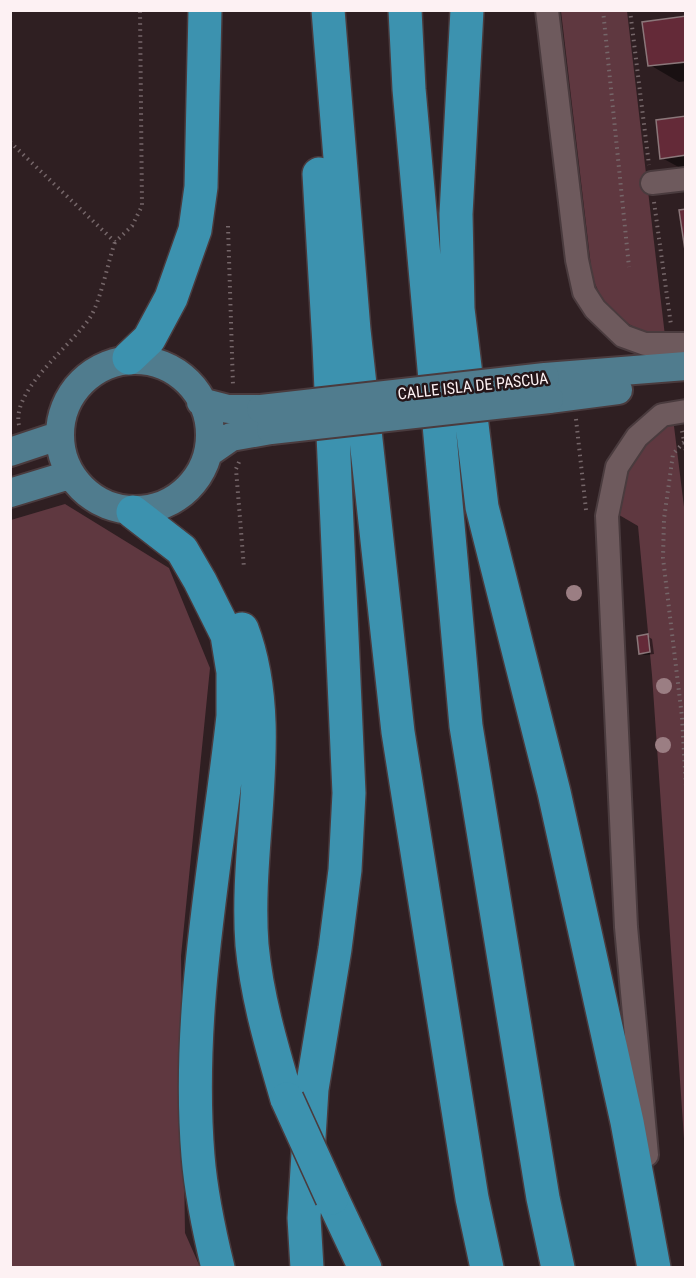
<svg xmlns="http://www.w3.org/2000/svg" width="696" height="1278" font-family="'Roboto Condensed',sans-serif">
	<style>
		.green { fill: #5f3840 }
		.shadow { fill: #0007 }
		.building { fill: #642a38; stroke: #8b777a; stroke-width: 1.5 }
		.lines { fill: none; stroke-linecap: round; stroke-linejoin: round }
		.minor-casing { stroke: #4a3b3e; stroke-width: 26 }
		.major-casing { stroke: #4a3b3e; stroke-width: 32 }
		.highway-casing { stroke: #4a3b3e; stroke-width: 36 }
		.path { stroke: #756669; stroke-width: 4; stroke-dasharray: 1.5 4.5; stroke-linecap: butt }
		.minor { stroke: #6e5a5d; stroke-width: 22 }
		.major { stroke: #507c8e; stroke-width: 28 }
		.highway { stroke: #3c92af; stroke-width: 33 }
		.major-bridge-casing { stroke: #4a3b3e; stroke-width: 32; stroke-linecap: butt }
		.highway-bridge-casing { stroke: #4a3b3e; stroke-width: 36; stroke-linecap: butt }
		.major-bridge { stroke: #507c8e; stroke-width: 28 }
		.highway-bridge { stroke: #3c92af; stroke-width: 33 }
		.tree { fill: #9b7e83 }
		.labels { text-anchor: middle; dominant-baseline: central; stroke-width: 5; stroke-linejoin: round; paint-order: stroke }
		.street-label { font-size: 16px; fill: #fdf1f3; stroke: #251518 }
	</style>
	<rect width="100%" height="100%" fill="#2f1f22"/>
	<path class="green" d="M561 11H627L665 336C629 332 602 309 592 275Z
		M673 418 686 523 685 1153 652 675 638 526 614 512 631 457Z
		M65 504 169 568 210 668 181 956 185 1233 200 1267 11 1268V520Z"/>
	<path class="shadow" d="M686 18V81L679 82 650 65Z
		M686 118V171L662 158Z
		M647 636 652 639 654 654 645 655 640 653Z"/>
	<path class="building" d="M686 16V62L648 66 642 22Z
		M686 116V155L660 159 656 120Z
		M686 209V257L679 210Z
		M648 634 650 652 639 654 637 636Z"/>
	<g class="lines">
		<defs>
			<path id="minor" d="M547 10 577 260 584 292 595 309 623 336 645 344H686
				M652 183 686 179
				M647 1155 626 927 607 516 617 467 637 437 662 415 686 411"/>
			<path id="major" d="M60 435a75 75 0 1 1 150 0a75 75 0 1 1-150 0Z
				M545 377 686 366
				M549 399 618 390
				M201 402 228 409H261
				M10 452 58 436
				M208 453 231 437 271 430
				M10 493 69 475"/>
			<path id="highway" d="M328 10 354 330 398 732 472 1198 487 1268
				M405 10 409 89 466 726 543 1198 558 1268
				M467 10 456 214 458 309 482 507 554 792 627 1122 654 1268
				M129 358 149 339 171 298 195 230 201 187 205 10
				M133 512 182 550 200 581 227 635 233 672V716C217 861 186 1009 198 1156 201 1193 209 1231 218 1268
				M242 629C279 726 244 842 252 945 257 998 272 1048 287 1099
				M332 1198 365 1268
				M307 1268 304 1218 312 1089 335 949 345 870 349 793 329 345 319 174"/>
		</defs>
		<use href="#minor" class="minor-casing"/>
		<use href="#major" class="major-casing"/>
		<use href="#highway" class="highway-casing"/>
		<path class="path" d="M603 10 629 267
			M630 10 649 165
			M10 142 115 242 132 226 142 206 140 10
			M654 202 671 325
			M228 226 233 386
			M576 419 586 510
			M19 425C11 389 74 344 91 316 101 299 108 262 115 242
			M682 431 686 451
			M684 442 673 454 664 519 663 558 682 717 686 787
			M239 462 236 469 244 568"/>
		<use href="#minor" class="minor"/>
		<use href="#major" class="major"/>
		<use href="#highway" class="highway"/>
		<defs>
			<path id="major-bridge" d="M261 409 545 377
				M271 430 549 399"/>
			<path id="highway-bridge" d="M287 1099 332 1198"/>
		</defs>
		<use href="#major-bridge" class="major-bridge-casing"/>
		<use href="#highway-bridge" class="highway-bridge-casing"/>
		<use href="#major-bridge" class="major-bridge"/>
		<use href="#highway-bridge" class="highway-bridge"/>
	</g>
	<g class="tree">
		<circle cx="574" cy="593" r="8"/>
		<circle cx="664" cy="686" r="8"/>
		<circle cx="663" cy="745" r="8"/>
	</g>
	<g class="labels">
		<g class="street-label">
			<text transform="translate(473 386) rotate(-6)">CALLE ISLA DE PASCUA</text>
		</g>
	</g>
	<rect width="696" height="1278" fill="none" stroke="#fdf1f3" stroke-width="24"/>
</svg>
